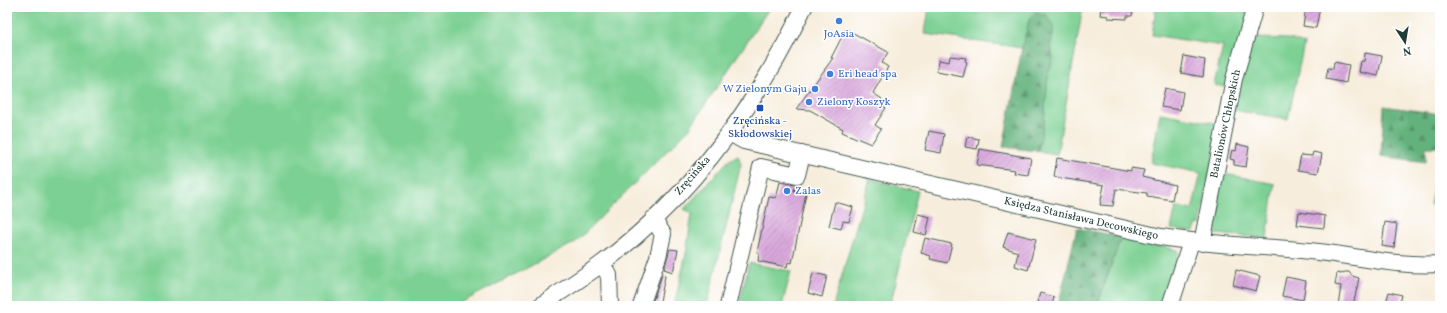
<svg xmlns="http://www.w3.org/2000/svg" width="1447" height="313" font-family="Vollkorn,serif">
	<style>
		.green { fill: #7bd093; stroke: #4d8664 }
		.forest { fill: url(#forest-firs); stroke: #427858 }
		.building { fill: url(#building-hatch) }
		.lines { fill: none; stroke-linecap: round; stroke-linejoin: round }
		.minor-casing { stroke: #3f574d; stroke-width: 18 }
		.minor { stroke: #fff; stroke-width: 16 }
		.shop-dot { fill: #3f7fe0; stroke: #fff; stroke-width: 1.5 }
		.transit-dot { fill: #1a4fb4; stroke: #fff; stroke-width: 1.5 }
		.labels { text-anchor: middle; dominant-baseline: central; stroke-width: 3; stroke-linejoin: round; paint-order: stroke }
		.shop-label { font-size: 11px; fill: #366cbe; stroke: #fff; text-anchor: start }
		.transit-label { font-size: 11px; fill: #164399; stroke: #fff }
		.street-label { font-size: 11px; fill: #1f3d34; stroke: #fff }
	</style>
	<defs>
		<pattern id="forest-firs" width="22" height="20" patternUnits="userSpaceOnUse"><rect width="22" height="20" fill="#64b27d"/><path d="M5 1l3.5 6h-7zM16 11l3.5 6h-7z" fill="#529267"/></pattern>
		<pattern id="building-hatch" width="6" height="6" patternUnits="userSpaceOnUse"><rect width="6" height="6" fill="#daa8dd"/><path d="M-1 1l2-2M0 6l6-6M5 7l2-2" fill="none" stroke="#b08ab4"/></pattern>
	</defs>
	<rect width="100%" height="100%" fill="#fff"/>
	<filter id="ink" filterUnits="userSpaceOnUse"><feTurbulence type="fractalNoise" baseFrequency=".025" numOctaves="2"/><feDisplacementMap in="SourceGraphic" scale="8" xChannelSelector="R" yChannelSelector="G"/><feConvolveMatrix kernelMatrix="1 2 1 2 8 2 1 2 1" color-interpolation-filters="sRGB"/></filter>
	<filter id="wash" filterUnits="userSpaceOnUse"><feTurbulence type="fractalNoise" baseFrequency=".012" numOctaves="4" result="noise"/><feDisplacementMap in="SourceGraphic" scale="16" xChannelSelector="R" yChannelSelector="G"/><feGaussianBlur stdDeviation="0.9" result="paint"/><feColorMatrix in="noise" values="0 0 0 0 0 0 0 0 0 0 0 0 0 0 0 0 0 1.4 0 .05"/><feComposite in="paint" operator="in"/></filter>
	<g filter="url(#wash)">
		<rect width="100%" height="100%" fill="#f7eddc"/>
		<path class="green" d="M7 7H770L689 129 576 242 455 306H7Z
			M929 7H1083L1057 154 1038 151 1044 122 1048 75 1053 59 1051 44 1054 31 1030 17 1022 48 925 34Z
			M1156 7H1250L1229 87 1214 85 1223 46 1152 35Z
			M1257 38 1290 39 1304 44 1288 119 1233 110 1248 42Z
			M1160 113 1220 124 1200 225 1197 224 1194 232 1171 229 1176 207 1192 210 1201 173 1151 163Z
			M738 155 741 164 707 306H674L686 254 692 213 684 209 728 161Z
			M1220 173 1275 184 1267 238 1215 234 1213 229Z
			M870 179 918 191 890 306H833Z
			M1121 237 1178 250V261L1164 306H1097Z
			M749 263 791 271 782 306H739Z"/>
		<path class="forest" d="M1036 12 1046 15 1052 23 1054 31 1051 44 1053 59 1048 75 1044 122 1038 151 1003 147 1022 48 1030 17Z
			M1384 106 1440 114V147H1426V162L1381 156Z
			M1440 178V205H1430L1435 179Z
			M1077 228 1121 237 1097 306H1058Z"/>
		<g id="blocks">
			<path class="building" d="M1101 7H1133L1132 16H1127V19L1108 18V16L1100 15Z
				M1306 7H1320L1316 28 1303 26Z
				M846 29 888 52 882 63 888 67 873 93 882 99 879 104 886 108 875 125 881 129 871 144 842 132 843 129 810 110 796 109 833 58H831Z
				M1365 53 1382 56 1378 76 1359 72 1361 61H1364Z
				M950 56 966 58 965 61 967 62 963 77 937 72 939 60 949 62Z
				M1184 56 1205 60 1203 77 1181 73Z
				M1334 62 1349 65 1346 83 1326 79 1328 68 1333 69Z
				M1165 88 1183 92 1180 110 1161 107Z
				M929 131 944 134 941 153 925 150Z
				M967 137 979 139 977 149 965 147Z
				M1237 144 1249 147 1246 167 1234 165V160L1230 159 1232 150 1236 151Z
				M980 149 1031 158 1028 175 1014 173 1015 170 977 165Z
				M1313 152 1322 154 1318 173 1298 170 1301 155 1312 156Z
				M1057 158 1131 171V168L1144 170 1142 177 1175 185 1172 200 1147 196V193L1116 189 1113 206 1100 205 1104 185 1054 177Z
				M780 182 796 185 794 191 806 193 792 263 788 262 787 267 758 261 759 253 757 252 769 197 776 198Z
				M835 202 853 207 849 222 843 221 841 229 829 226Z
				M1299 212 1325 216 1324 228 1297 225Z
				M918 214 930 217 926 235 914 232Z
				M1385 222 1397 224 1394 248 1382 246Z
				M1008 232 1036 239 1028 270 1015 266 1018 252 1003 247Z
				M925 238 952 244 947 263 930 259 931 256 921 253Z
				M670 249 678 250 673 272 664 269Z
				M1236 270 1260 276 1256 291 1233 285Z
				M1345 272H1349L1352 276 1359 278 1353 306H1338L1341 286 1335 285 1337 273 1341 274Z
				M813 273 827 276 822 297 808 293Z
				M662 275 665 276 659 306H651Z
				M1286 277 1306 281 1303 300 1282 296Z
				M1389 292 1402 295 1399 306H1385Z
				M1040 293 1054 297 1052 306H1036Z"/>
		</g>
	</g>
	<g filter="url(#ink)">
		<use href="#blocks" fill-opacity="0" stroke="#3f574d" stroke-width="1"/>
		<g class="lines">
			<defs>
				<path id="minor" d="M730 133 744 141 1161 237C1210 245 1260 246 1310 251 1353 255 1396 267 1440 264
					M1202 243 1234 79 1255 7
					M601 264 609 275 610 306
					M540 306C560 292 581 279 600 265 689 199 756 106 804 7
					M641 306 658 257 663 234 653 219
					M728 306 761 167 797 175 802 154
					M1170 306 1191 242"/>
			</defs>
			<use href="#minor" class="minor-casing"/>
			<use href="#minor" class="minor"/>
		</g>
	</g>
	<g class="shop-dot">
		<circle cx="839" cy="21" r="4"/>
		<circle cx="830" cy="74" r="4"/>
		<circle cx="815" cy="89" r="4"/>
		<circle cx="809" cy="102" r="4"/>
		<circle cx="787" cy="191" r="4"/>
	</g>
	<rect class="transit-dot" x="756" y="104" width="8" height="8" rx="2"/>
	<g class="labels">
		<g class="shop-label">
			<text x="839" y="34" text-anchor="middle">JoAsia</text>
			<text x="838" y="74">Eri head spa</text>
			<text x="807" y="89" text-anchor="end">W Zielonym Gaju</text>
			<text x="817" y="102">Zielony Koszyk</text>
			<text x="795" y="191">Zalas</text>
		</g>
		<g class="transit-label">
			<text x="760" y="121">Zręcińska -<tspan x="760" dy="13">Skłodowskiej</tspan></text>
		</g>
		<g class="street-label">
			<text transform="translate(1226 124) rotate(-78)">Batalionów Chłopskich</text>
			<text transform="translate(693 176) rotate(-49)">Zręcińska</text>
			<text transform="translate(1081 219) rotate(13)">Księdza Stanisława Decowskiego</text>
		</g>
	</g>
	<rect width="1447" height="313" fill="none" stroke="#fff" stroke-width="24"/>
	<g transform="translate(1405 42) rotate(168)" stroke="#ffffff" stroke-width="3" paint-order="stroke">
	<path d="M0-3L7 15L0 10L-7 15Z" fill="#1f3d34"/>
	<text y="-6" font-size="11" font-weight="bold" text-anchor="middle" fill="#1f3d34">N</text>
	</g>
</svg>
